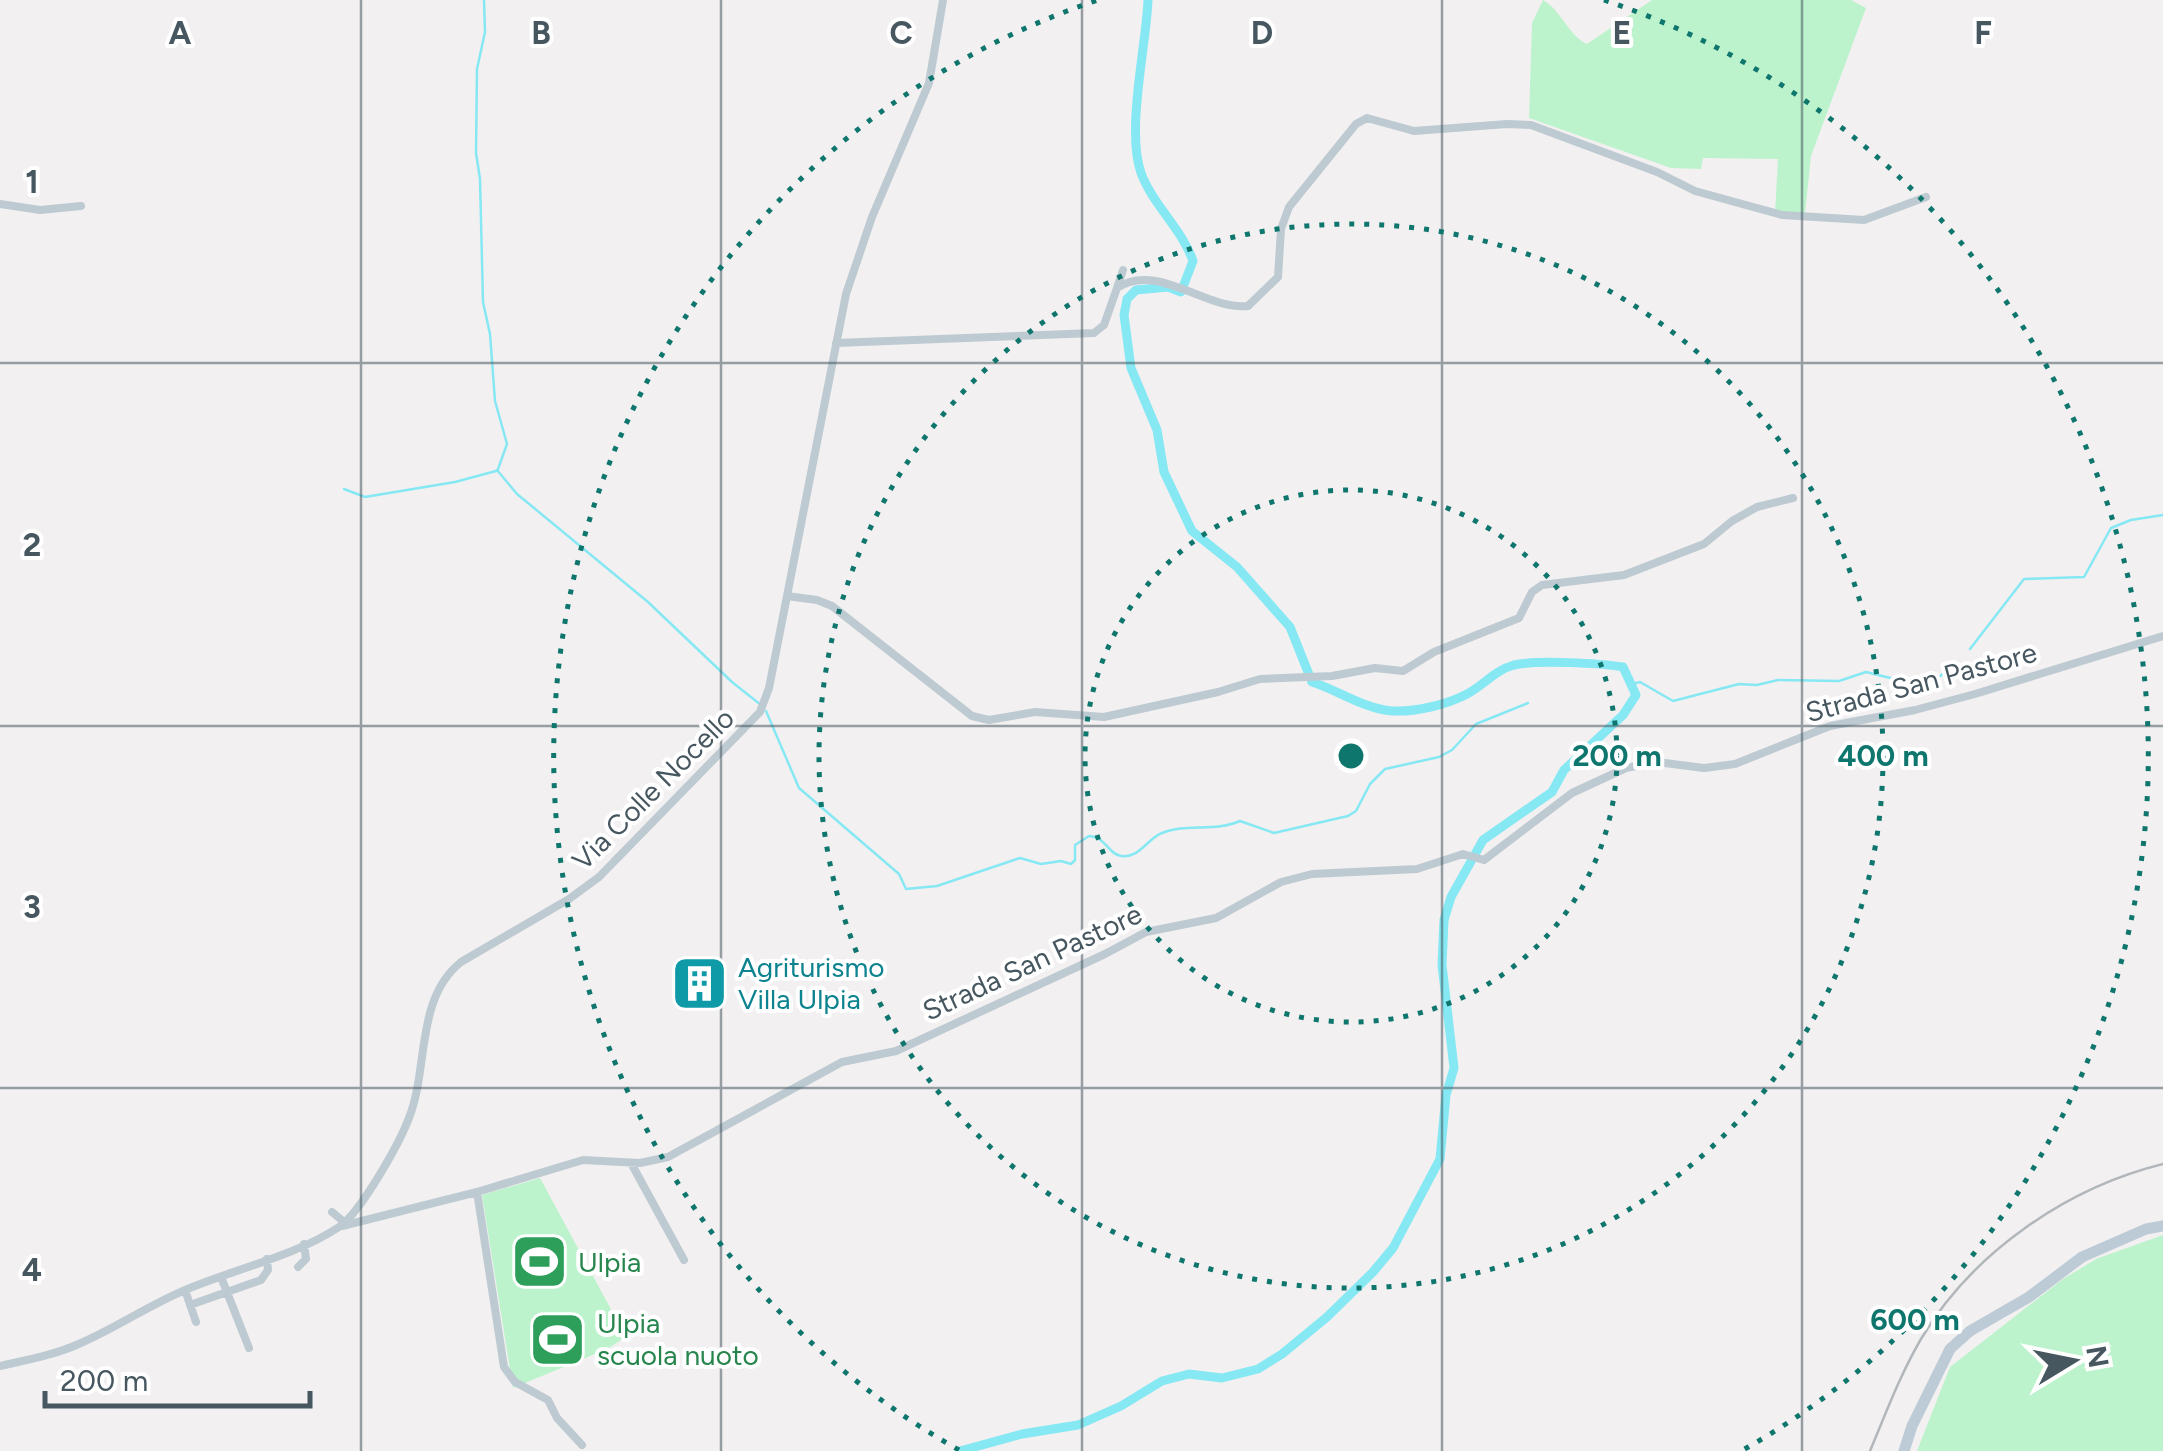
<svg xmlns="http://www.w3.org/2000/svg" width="2163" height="1451" font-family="Figtree,sans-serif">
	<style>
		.green { fill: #bcf3cc }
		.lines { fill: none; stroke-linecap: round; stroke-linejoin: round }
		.stream { stroke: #86e8f3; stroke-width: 2.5 }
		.canal { stroke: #86e8f3; stroke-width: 9 }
		.street { stroke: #bdcad1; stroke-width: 8 }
		.secondary { stroke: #bdcbd6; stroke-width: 11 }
		.rail { stroke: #b2b7bb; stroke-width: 2.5 }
		.grid { fill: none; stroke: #475760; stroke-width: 2.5; stroke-opacity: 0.55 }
		.ring { fill: none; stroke: #0f766e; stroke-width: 5; stroke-dasharray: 5 10 }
		.labels { text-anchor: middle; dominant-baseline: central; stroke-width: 8; stroke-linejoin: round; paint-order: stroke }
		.street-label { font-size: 28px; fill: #475760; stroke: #fff }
		.culture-label { font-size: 28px; fill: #0d838f; stroke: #fff; text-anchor: start }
		.leisure-label { font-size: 28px; fill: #27864d; stroke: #fff; text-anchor: start }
		.grid-label { font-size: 32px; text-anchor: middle; font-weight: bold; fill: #475760; stroke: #fff; stroke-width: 8; stroke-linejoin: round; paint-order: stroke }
		.centre { fill: #0f766e; stroke: #fff; stroke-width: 5 }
		.ring-label { font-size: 30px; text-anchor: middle; font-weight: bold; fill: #0f766e; stroke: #fff; stroke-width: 8; stroke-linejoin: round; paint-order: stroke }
	</style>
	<rect width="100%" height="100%" fill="#f3f0f1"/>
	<path class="green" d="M1543 0C1562 11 1568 35 1587 44L1652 0H1851L1866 8 1811 156 1805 214 1775 213 1778 159 1703 158 1701 169 1671 168 1529 118 1532 23Z
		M540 1178 626 1337 607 1349 513 1388 482 1195Z
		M2163 1235V1451H1917L1950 1367 2063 1279 2096 1259Z"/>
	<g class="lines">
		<path class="stream" d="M484 0 485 32 477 69 476 153 480 179 483 302 490 334 495 401 507 444 498 469
			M497 470 517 494 648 602 732 682 761 705
			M344 489 365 497 455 482 496 471
			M1970 649 2024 579 2084 577 2111 528 2131 520 2163 515
			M1632 684 1640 682 1673 701 1739 684 1757 685 1778 680 1839 681 1866 672 1927 687 1957 662
			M766 711 799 788 899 874 906 889 937 886 1020 858 1041 864 1061 861 1071 864 1075 860V845L1089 836C1106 837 1108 854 1121 856 1139 859 1148 838 1162 833 1186 823 1215 832 1240 821L1274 833 1348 816 1356 811 1370 784 1385 769 1439 757 1452 750 1476 724 1528 703"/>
		<path class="canal" d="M960 1451 1022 1434 1078 1425 1121 1406 1162 1381 1189 1374 1222 1378 1258 1369 1282 1354 1327 1317 1373 1272 1393 1248 1440 1159 1446 1095 1454 1068 1442 965 1444 920 1451 897 1483 840 1552 792 1564 770 1623 715 1636 695 1623 667C1600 663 1536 660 1514 665 1495 670 1484 685 1467 694 1446 705 1416 712 1392 711 1365 709 1335 689 1312 682L1290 627 1237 567 1192 531 1164 472 1157 430 1131 368 1124 315 1127 299 1136 290 1168 287 1181 292 1193 261C1182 229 1153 205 1141 173 1126 130 1146 48 1148 0"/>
		<path class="street" d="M0 204 40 210 81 206
			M1117 288 1123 270
			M836 343 1094 333 1104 325 1117 288C1157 261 1207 311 1248 306L1278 277 1281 229 1289 207 1356 124 1367 118 1414 131 1507 124 1531 125 1657 172 1695 191 1782 215 1864 220 1926 197
			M787 596 817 600 832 606 972 716 989 720 1035 712 1104 717 1218 692 1260 679 1332 676 1375 668 1403 671 1434 652 1519 618 1532 592 1542 585 1624 575 1704 544 1732 521 1757 507 1793 498
			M631 1163 684 1260
			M477 1192 504 1367 515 1382 548 1400 557 1418 582 1445
			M332 1212 344 1222
			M342 1226 477 1192 583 1160 640 1163 668 1157 842 1062 896 1051 1105 954 1146 932 1216 918 1281 882 1312 874 1417 869 1463 854 1484 860 1572 793 1626 768 1657 762 1704 768 1735 764 1830 726 1915 710 1975 694 2163 636
			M298 1267 306 1259 304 1244
			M221 1277 249 1348
			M185 1290 196 1322
			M190 1305 261 1280 268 1270 267 1259
			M0 1366C27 1360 55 1355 81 1343 118 1327 152 1303 190 1288 238 1268 295 1256 339 1227 361 1212 399 1144 409 1118 429 1067 415 999 461 962L569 899 599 877 760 712 769 688 846 294 872 217 929 83 943 0"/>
		<path class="secondary" d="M1904 1451 1912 1426 1950 1349 1970 1331 2029 1297 2082 1257 2146 1229 2163 1226"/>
		<path class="rail" d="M1870 1451C1886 1413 1900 1375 1921 1339 1972 1253 2066 1188 2163 1164"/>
	</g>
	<path class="grid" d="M361 0V1451M721 0V1451M1082 0V1451M1442 0V1451M1802 0V1451M0 363H2163M0 726H2163M0 1088H2163"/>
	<g class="ring">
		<circle cx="1351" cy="756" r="266"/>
		<circle cx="1351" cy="756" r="532"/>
		<path d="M959 1450A797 797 0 0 1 1098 0M1604 0A797 797 0 0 1 1743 1450"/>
	</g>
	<defs>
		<symbol id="building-square" viewBox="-11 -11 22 22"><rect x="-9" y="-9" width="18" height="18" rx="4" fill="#0f9aa8" stroke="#fff"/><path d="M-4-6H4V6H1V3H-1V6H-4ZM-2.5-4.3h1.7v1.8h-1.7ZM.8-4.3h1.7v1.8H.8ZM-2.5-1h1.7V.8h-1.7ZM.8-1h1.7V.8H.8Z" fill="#fff"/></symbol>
		<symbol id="stadium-square" viewBox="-11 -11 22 22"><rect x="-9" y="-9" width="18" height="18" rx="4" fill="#2e9e5b" stroke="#fff"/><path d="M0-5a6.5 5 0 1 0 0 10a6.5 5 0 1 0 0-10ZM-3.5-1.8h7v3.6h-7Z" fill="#fff"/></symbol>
	</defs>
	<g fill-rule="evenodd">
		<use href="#building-square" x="668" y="952" width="63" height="63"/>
		<use href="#stadium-square" x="508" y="1230" width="63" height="63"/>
		<use href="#stadium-square" x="526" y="1308" width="63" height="63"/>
	</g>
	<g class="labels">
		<g class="street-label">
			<text transform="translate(1921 682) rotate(-15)">Strada San Pastore</text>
			<text transform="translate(653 789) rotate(-45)">Via Colle Nocello</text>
			<text transform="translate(1032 962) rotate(-25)">Strada San Pastore</text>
		</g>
		<g class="culture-label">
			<text x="738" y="967">Agriturismo<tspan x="738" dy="32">Villa Ulpia</tspan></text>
		</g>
		<g class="leisure-label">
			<text x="578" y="1262">Ulpia</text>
			<text x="597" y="1323">Ulpia<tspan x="597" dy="32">scuola nuoto</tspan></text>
		</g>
	</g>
	<g class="grid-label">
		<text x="180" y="44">A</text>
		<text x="541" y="44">B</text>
		<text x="901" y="44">C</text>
		<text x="1262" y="44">D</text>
		<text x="1622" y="44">E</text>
		<text x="1983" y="44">F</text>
		<text x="32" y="193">1</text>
		<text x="32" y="556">2</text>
		<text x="32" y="918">3</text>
		<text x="32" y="1281">4</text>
	</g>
	<circle cx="1351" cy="756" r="15" class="centre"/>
	<g class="ring-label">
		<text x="1617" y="766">200 m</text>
		<text x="1883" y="766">400 m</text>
		<text x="1915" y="1330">600 m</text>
	</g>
	<g transform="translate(2073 1361) rotate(80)" stroke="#ffffff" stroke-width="8" paint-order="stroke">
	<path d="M0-8L18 38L0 25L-18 38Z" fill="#475760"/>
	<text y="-15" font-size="28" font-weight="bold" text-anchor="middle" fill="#475760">N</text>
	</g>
	<path d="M45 1391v15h265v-15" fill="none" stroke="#475760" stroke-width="5"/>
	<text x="60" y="1391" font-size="30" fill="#475760" stroke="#ffffff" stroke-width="8" paint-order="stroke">200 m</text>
</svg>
